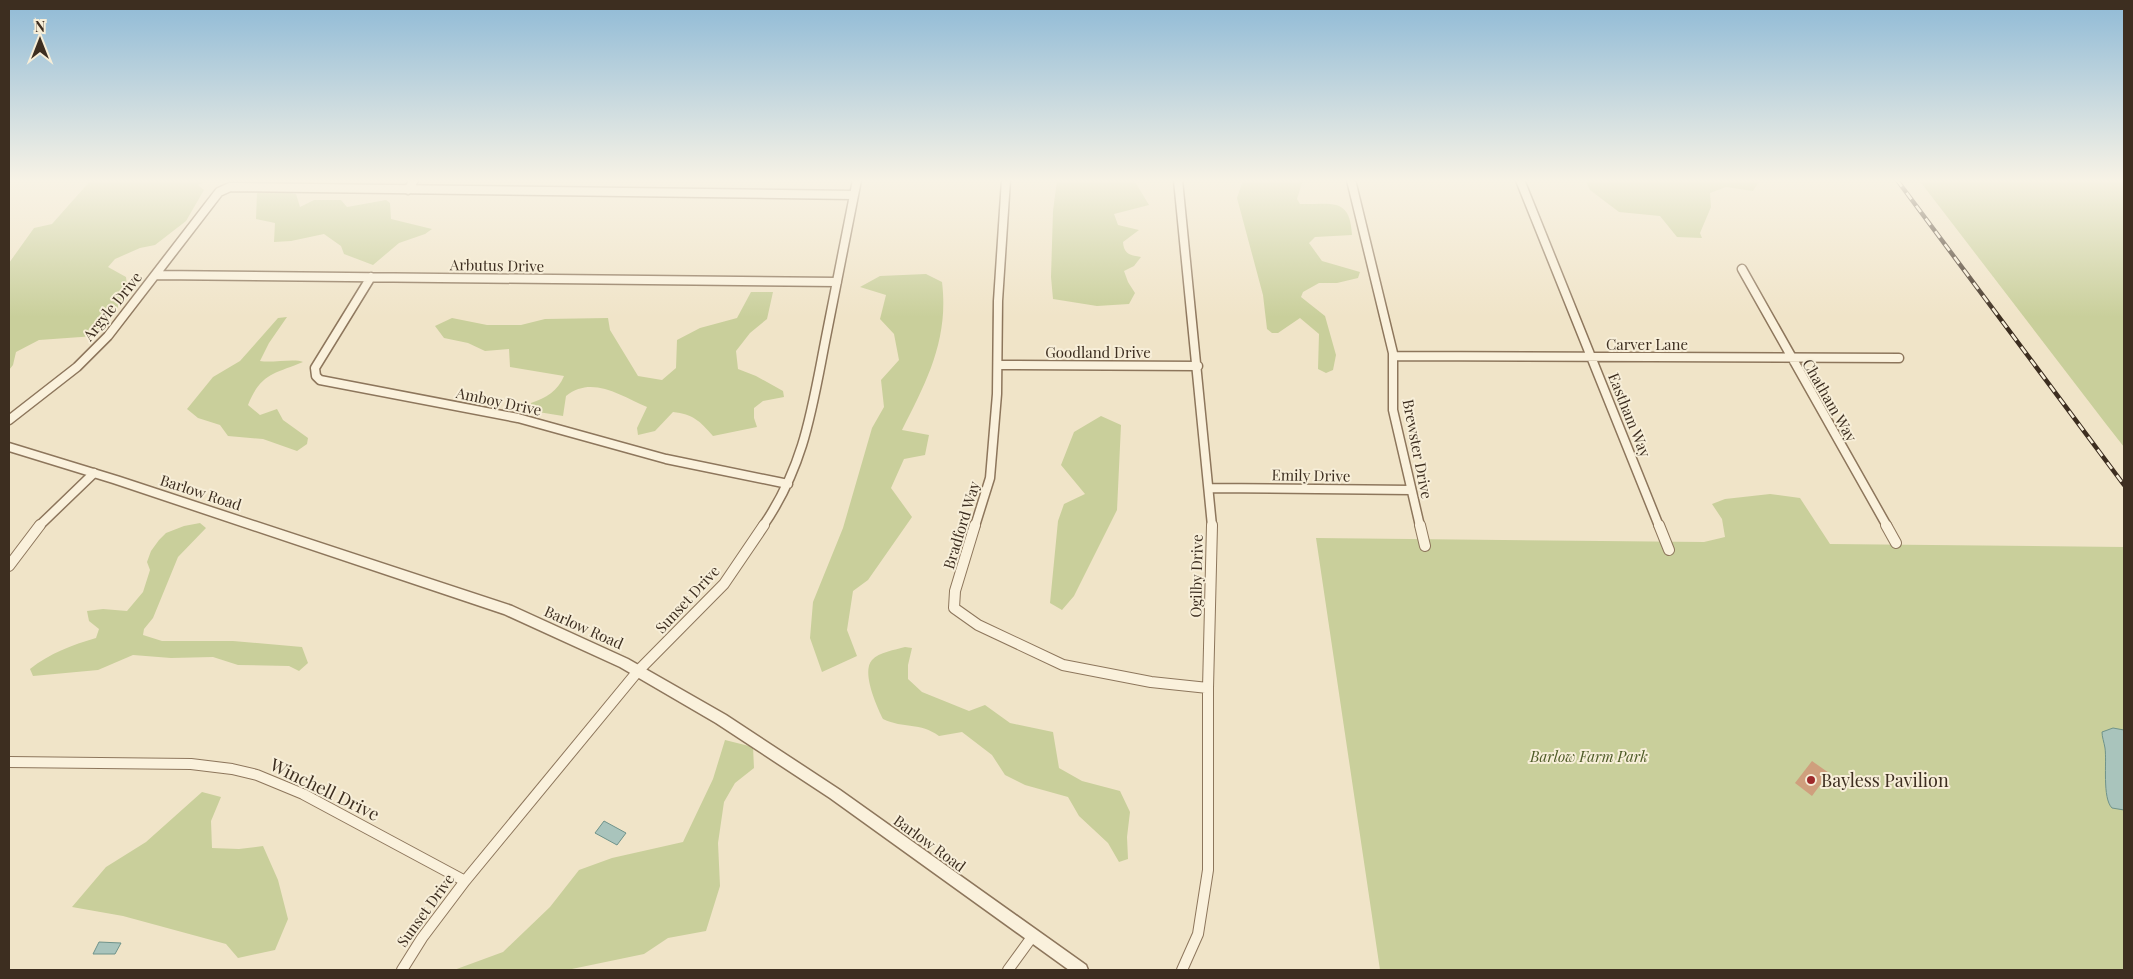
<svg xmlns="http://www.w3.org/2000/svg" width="2133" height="979" font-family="'Playfair Display',serif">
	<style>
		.green { fill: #c9cf9b }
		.water { fill: #a9c4bc; stroke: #6f938a }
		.building { fill: #cf9f7d }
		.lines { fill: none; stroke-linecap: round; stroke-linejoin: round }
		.minor-far1-casing { stroke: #8d765c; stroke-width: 11 }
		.minor-casing { stroke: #8d765c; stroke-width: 12 }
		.tertiary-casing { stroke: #8d765c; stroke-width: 3 }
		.minor-far1 { stroke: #faf1dc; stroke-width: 8 }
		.minor { stroke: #faf1dc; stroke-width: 10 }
		.tertiary { fill: #faf1dc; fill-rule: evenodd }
		.rail-casing { stroke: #3d2e20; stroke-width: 4.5 }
		.rail { stroke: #f7eed8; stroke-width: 2.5; stroke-dasharray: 8; stroke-linecap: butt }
		.poi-dot { fill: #9e2a2b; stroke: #f7eed8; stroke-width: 2 }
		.labels { text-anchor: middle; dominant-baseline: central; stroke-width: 4; stroke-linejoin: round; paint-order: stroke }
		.street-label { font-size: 15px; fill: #3d2e20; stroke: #f7eed8 }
		.park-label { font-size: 15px; font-style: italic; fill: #4d5a26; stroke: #f7eed8 }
		.near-poi-label { font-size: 18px; fill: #3d2e20; stroke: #f7eed8; text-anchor: start }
		.near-street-label { font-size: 18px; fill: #3d2e20; stroke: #f7eed8 }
	</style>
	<rect width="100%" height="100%" fill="#f0e4c8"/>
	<path class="green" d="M91 180H210L198 185 204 190 186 221 155 245 140 248 115 259 108 267 126 277C130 300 108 320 95 336L39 340 16 352 13 365 9 370V263L34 228 52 224Z
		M1057 180H1134L1149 205 1114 214 1118 225 1139 230 1123 242C1124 254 1129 255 1141 257L1134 266 1124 271 1128 282 1135 293 1129 304 1097 306 1053 299 1051 277 1053 211Z
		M1240 180H1303L1297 199 1300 204C1331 205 1350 196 1352 235L1315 237 1309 243 1322 261 1360 272 1358 278 1337 283H1319L1303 292 1301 297 1325 316 1336 355 1333 370 1326 373 1318 369 1319 334 1300 318 1278 333H1272L1267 329 1263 295 1237 198 1242 183Z
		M1585 180H1760L1753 191 1726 187 1710 193 1711 207 1700 233 1702 238 1677 237 1660 216 1619 212 1590 190Z
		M1919 180H2124V447L2106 424Z
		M285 192 296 194 300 207 314 200H341L347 207 386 200 390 203 391 219 432 229 425 234 399 243 373 265 344 254 341 246 324 234 291 241 274 242 275 223 256 219 257 193Z
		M926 274 942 282C949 339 927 381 902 430L929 435 925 455 904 459 891 488 912 517 868 580 853 591 847 630 857 656 822 672 810 638 813 602 843 528 872 428 884 407 881 380 899 360 894 334 880 319 886 295 860 287 880 276Z
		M751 292H773L767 319 750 333 736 351 738 369 756 376 783 391 784 397 763 401 754 408V418L757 427 713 436C700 421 693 414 673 412L655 431 638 435 637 428 647 407C621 396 592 375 566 396L563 416 532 411 531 403C546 398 558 391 564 376L510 367 509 349 485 351 468 343 444 338 435 326 452 318 487 325H521L545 319 608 318 610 330 638 376 662 380 676 368 677 340 700 328 737 318Z
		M287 317 269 343 260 361C273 363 295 358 303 362 274 374 261 373 248 405L260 415 277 409 283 420 308 438 307 444 297 451 263 439 228 436 220 425 198 418 187 409 213 377 240 361 278 318Z
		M1101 416 1121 425 1117 510 1074 596 1062 610 1050 603 1058 521 1064 504 1085 494 1061 465 1074 432Z
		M1770 494 1800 498 1830 544 2124 547V970H1380L1316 538 1704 542 1725 537 1722 519 1712 504 1725 499Z
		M200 523 206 528 178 557 153 618 144 629 143 635 162 641H233L302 647 308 663 299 671 289 666 238 665 213 657 171 658 133 655 98 670 33 676 30 669C50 653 72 645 96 638L99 629 89 621 87 611 103 609 127 611 143 592 150 570 147 562 151 551 159 540 166 533 184 526Z
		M905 647 912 648 908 665V679L922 692 969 711 985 705 1010 723 1053 732 1059 768 1082 781 1120 791 1130 812 1127 837 1128 859 1119 862 1108 843 1079 816 1068 797 1025 785 1005 775 992 755 962 732 939 736C920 722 904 729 883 719 877 707 861 672 872 660 879 652 895 650 905 647Z
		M725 740 753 747 754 768 735 783 724 802 718 843 720 886 706 931 668 938 644 954 567 970H454L503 952 550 907 579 870 612 858 683 842 713 779Z
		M202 792 221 797 211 821 212 848 239 849 263 846 278 880 288 919 275 950 238 958 226 944 123 916 72 907 106 867 146 842Z"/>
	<path class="water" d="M2113 728 2124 730V810L2112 808C2102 798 2107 762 2105 748 2104 742 2102 737 2102 732Z
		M604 821 626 833 617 845 595 833Z
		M99 942 121 943 115 954H93Z"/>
	<path class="building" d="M1812 761 1829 773 1812 796 1795 783Z"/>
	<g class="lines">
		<defs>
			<path id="minor-far1" d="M1178 180 1212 526
				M1351 180 1393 353V410L1420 526
				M1520 180 1659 526
				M408 190 414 180
				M1742 269 1887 526
				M156 275 837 282
				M371 277 315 368 316 376 320 380 518 418 666 459 788 484
				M1394 356 1899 358
				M998 365 1198 366
				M9 420 77 367 108 336 219 192 230 187 854 195
				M1210 488 1411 490
				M39 526 94 473
				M763 526C805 465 812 408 826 337 836 285 847 232 857 180
				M975 526 990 478 997 394 998 301 1006 180"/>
			<path id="minor" d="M975 525 955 591 954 608 978 625 1063 665 1151 682 1208 688
				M1420 525 1425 546
				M1659 525 1669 550
				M1886 525 1896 543
				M9 566 40 525
				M9 762 191 764 232 769 257 775 303 794 465 881
				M402 970 422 938 465 881 638 671 724 584 764 525
				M1008 970 1032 937
				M1182 970 1198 934 1208 870V688L1212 525"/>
			<path id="tertiary" d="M9 443 120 477 512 606 628 659 726 715 840 790 1086 965 1088 970H1069L830 798 716 723 620 667 504 614 113 483 9 451Z"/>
		</defs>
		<use href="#minor-far1" class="minor-far1-casing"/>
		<use href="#minor" class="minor-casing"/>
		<use href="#tertiary" class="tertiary-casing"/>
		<use href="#minor-far1" class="minor-far1"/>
		<use href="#minor" class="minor"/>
		<use href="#tertiary" class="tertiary"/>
		<defs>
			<path id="rail" d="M1897 180 2124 485"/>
		</defs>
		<use href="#rail" class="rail-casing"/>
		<use href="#rail" class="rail"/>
	</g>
	<linearGradient id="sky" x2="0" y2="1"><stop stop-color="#8fbad6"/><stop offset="0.57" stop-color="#f8f3e6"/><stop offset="1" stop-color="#f8f3e6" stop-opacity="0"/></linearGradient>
	<rect width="2133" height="317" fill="url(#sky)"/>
	<circle class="poi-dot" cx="1811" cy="780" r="5"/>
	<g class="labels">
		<g class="street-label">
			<text transform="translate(497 265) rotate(1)">Arbutus Drive</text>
			<text transform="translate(112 306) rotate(-51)">Argyle Drive</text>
			<text x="1647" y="344">Carver Lane</text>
			<text x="1098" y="352">Goodland Drive</text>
			<text transform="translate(1830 400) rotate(60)">Chatham Way</text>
			<text transform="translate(499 401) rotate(12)">Amboy Drive</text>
			<text transform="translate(1630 415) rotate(68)">Eastham Way</text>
			<text transform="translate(1418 449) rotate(79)">Brewster Drive</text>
			<text transform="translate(1311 475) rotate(1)">Emily Drive</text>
			<text transform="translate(201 492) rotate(18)">Barlow Road</text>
			<text transform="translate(961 525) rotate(-73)">Bradford Way</text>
			<text transform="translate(1196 576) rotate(-89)">Ogilby Drive</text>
			<text transform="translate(687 599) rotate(-47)">Sunset Drive</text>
			<text transform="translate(584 627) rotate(24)">Barlow Road</text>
			<text transform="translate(930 843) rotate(36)">Barlow Road</text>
			<text transform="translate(425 910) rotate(-54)">Sunset Drive</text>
		</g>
		<g class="park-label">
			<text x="1589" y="756">Barlow Farm Park</text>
		</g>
		<g class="near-poi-label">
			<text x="1821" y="780">Bayless Pavilion</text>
		</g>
		<g class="near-street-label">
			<text transform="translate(325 789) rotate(26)">Winchell Drive</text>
		</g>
	</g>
	<rect width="2133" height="979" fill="none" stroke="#3d2e20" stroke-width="20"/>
	<g transform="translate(40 40)" stroke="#f7eed8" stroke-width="4" paint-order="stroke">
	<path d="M0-4L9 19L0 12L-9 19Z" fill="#3d2e20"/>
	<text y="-8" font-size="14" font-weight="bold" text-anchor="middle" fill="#3d2e20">N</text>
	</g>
</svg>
